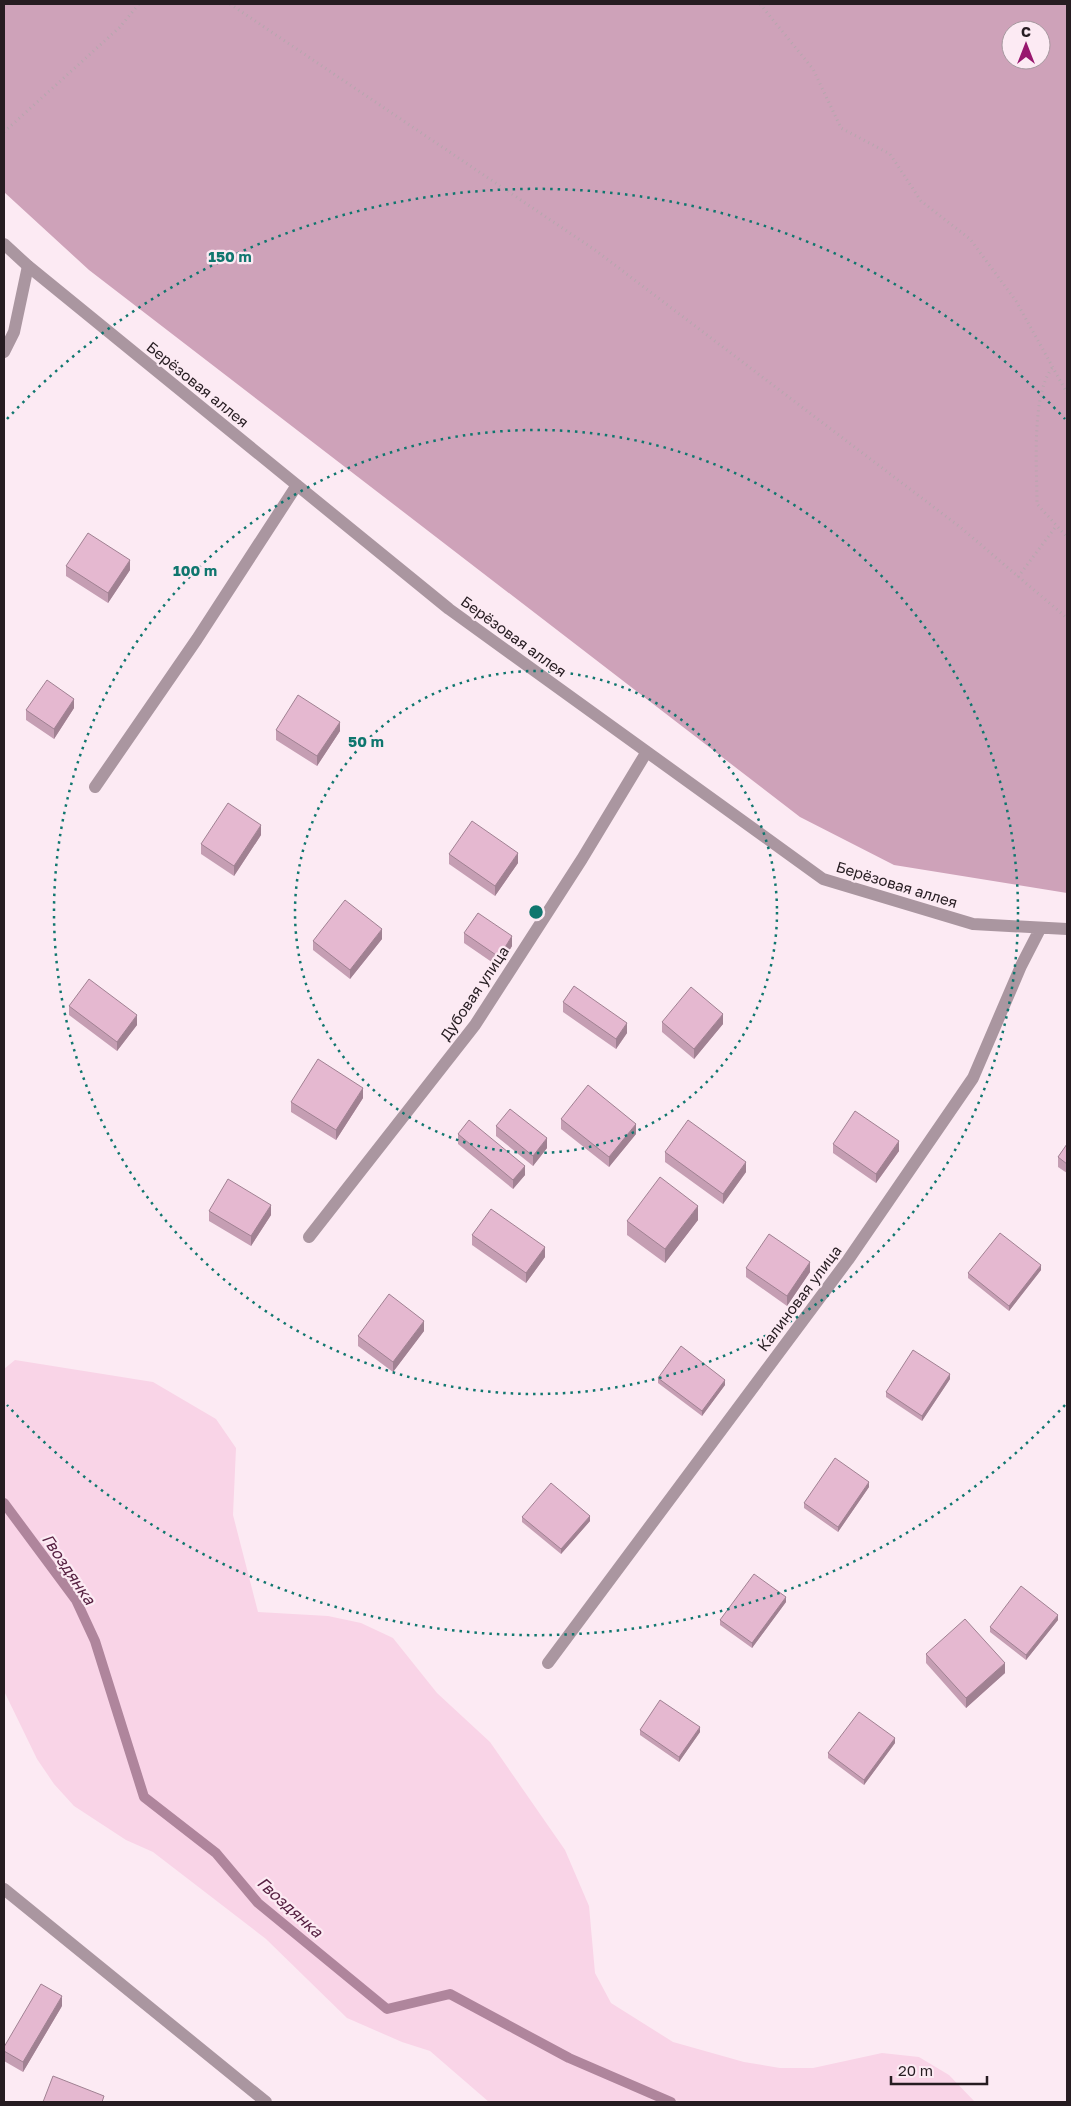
<svg xmlns="http://www.w3.org/2000/svg" width="1071" height="2106" font-family="'Golos Text',sans-serif">
	<style>
		.green { fill: #f9d4e7 }
		.forest { fill: #cea2b9; fill-rule: evenodd }
		.lines { fill: none; stroke-linecap: round; stroke-linejoin: round }
		.stream { stroke: #af859c; stroke-width: 10 }
		.path { stroke: #b6a7ae; stroke-width: 3; stroke-dasharray: 1 4; stroke-linecap: butt }
		.service { stroke: #aa96a0; stroke-width: 12 }
		.minor { stroke: #aa96a0; stroke-width: 12 }
		.wall { fill: #c59eb3 }
		.shaded-wall { fill: #a08192 }
		.building { fill: #e5b8d0; stroke: #a08192 }
		.ring { fill: none; stroke: #0f766e; stroke-width: 2.5; stroke-dasharray: 2.5 5 }
		.labels { text-anchor: middle; dominant-baseline: central; stroke-width: 4.5; stroke-linejoin: round; paint-order: stroke }
		.street-label { font-size: 15px; fill: #261c21; stroke: #fceaf3 }
		.water-label { font-size: 16px; font-style: italic; fill: #572142; stroke: #fceaf3 }
		.centre { fill: #0f766e; stroke: #fceaf3; stroke-width: 2.5 }
		.ring-label { font-size: 15px; text-anchor: middle; font-weight: bold; fill: #0f766e; stroke: #fceaf3; stroke-width: 4.5; stroke-linejoin: round; paint-order: stroke }
	</style>
	<rect width="100%" height="100%" fill="#fceaf3"/>
	<path class="green" d="M15 1360 153 1382 216 1419 236 1448 233 1515 258 1612 328 1616 361 1623 393 1638 437 1693 490 1742 565 1850 589 1906 595 1973 611 2003 673 2042 744 2062 780 2068H813L882 2053 919 2057 949 2075 975 2102H489L430 2051 402 2042 347 2018 266 1939 153 1852 126 1840 74 1806 54 1784 37 1759 4 1691V1369Z"/>
	<path class="forest" d="M4 4H1067V893L894 865 800 817 89 270 4 192ZM1011 30H1041V60H1011Z"/>
	<g class="lines">
		<path class="stream" d="M4 1503 76 1600 95 1641 144 1797 216 1853 258 1903 387 2009 450 1994 569 2058 671 2102"/>
		<path class="path" d="M230 4 595 250 960 527 1067 618
			M760 4 813 69 841 128 890 154 921 201 970 239 1016 301 1067 393
			M4 132 119 28 139 4
			M1052 368C1031 396 1037 469 1037 504L1067 537
			M1018 577 1057 525"/>
		<path class="service" d="M4 352 14 332 28 266"/>
		<path class="minor" d="M4 244 28 266 449 609 823 879 973 924 1067 929
			M95 787 197 639 297 485
			M309 1237 475 1025 582 859 646 753
			M548 1663 848 1260 973 1078 1021 966 1040 929
			M4 1889 266 2102"/>
	</g>
	<path class="wall" d="M66 566 130 570 108 603 66 576Z
		M74 708 54 739 26 720V710Z
		M276 730 340 731 317 766 276 740Z
		M261 835 234 876 201 854V844Z
		M449 854 518 863 495 896 449 864Z
		M464 933 512 946 499 967 464 943Z
		M382 939 350 979 313 950V941Z
		M563 1002 627 1033 616 1049 563 1012Z
		M69 1006 137 1025 117 1051 69 1015Z
		M662 1022 723 1024 694 1059 662 1032Z
		M363 1098 336 1140 291 1112V1102Z
		M561 1119 636 1134 609 1167 561 1129Z
		M496 1126 547 1148 533 1166 496 1136Z
		M458 1134 525 1175 513 1189 458 1144Z
		M833 1144 899 1151 876 1183 833 1153Z
		M1067 1144V1173L1058 1167V1157Z
		M665 1152 746 1172 723 1204 665 1162Z
		M209 1211 271 1215 251 1246 209 1221Z
		M698 1220 665 1263 627 1235V1221Z
		M472 1235 545 1257 526 1283 472 1245Z
		M746 1268 810 1272 787 1306 746 1277Z
		M1041 1270 1009 1311 968 1278V1273Z
		M424 1331 393 1372 358 1346V1336Z
		M658 1378 725 1385 702 1416 658 1383Z
		M950 1379 922 1421 886 1397V1392Z
		M869 1487 838 1532 804 1508V1503Z
		M522 1517 590 1521 561 1554 522 1522Z
		M786 1602 752 1648 720 1625V1620Z
		M1058 1620 1026 1660 990 1632V1627Z
		M926 1654 1005 1673 966 1708 926 1663Z
		M640 1730 700 1732 679 1762 640 1735Z
		M895 1743 864 1785 828 1758V1753Z
		M62 2006 23 2072 4 2061V2047Z"/>
	<path class="shaded-wall" d="M130 560V570L108 603V593Z
		M74 699V708L54 739V729Z
		M340 722V731L317 766V756Z
		M261 825V835L234 876V866Z
		M518 853V863L495 896V886Z
		M382 929V939L350 979V970Z
		M512 936V946L499 967V957Z
		M723 1014V1024L694 1059V1049Z
		M137 1015V1025L117 1051V1042Z
		M627 1023V1033L616 1049V1039Z
		M363 1088V1098L336 1140V1130Z
		M636 1124V1134L609 1167V1157Z
		M547 1138V1148L533 1166V1156Z
		M899 1141V1151L876 1183V1174Z
		M746 1162V1172L723 1204V1194Z
		M525 1166V1175L513 1189V1180Z
		M271 1205V1215L251 1246V1236Z
		M698 1206V1220L665 1263V1249Z
		M545 1247V1257L526 1283V1273Z
		M810 1262V1272L787 1306V1296Z
		M1041 1265V1270L1009 1311V1306Z
		M424 1321V1331L393 1372V1362Z
		M950 1374V1379L922 1421V1416Z
		M725 1380V1385L702 1416V1411Z
		M869 1482V1487L838 1532V1527Z
		M590 1516V1521L561 1554V1549Z
		M786 1597V1602L752 1648V1643Z
		M1058 1615V1620L1026 1660V1655Z
		M1005 1663V1673L966 1708V1698Z
		M700 1727V1732L679 1762V1757Z
		M895 1738V1743L864 1785V1780Z
		M62 1996V2006L23 2072V2062Z"/>
	<path class="building" d="M88 533 130 560 108 593 66 566Z
		M47 680 74 699 54 729 26 710Z
		M298 695 340 722 317 756 276 730Z
		M228 803 261 825 234 866 201 844Z
		M472 821 518 853 495 886 449 854Z
		M345 900 382 929 350 970 313 941Z
		M478 913 512 936 499 957 464 933Z
		M89 979 137 1015 117 1042 69 1006Z
		M574 986 627 1023 616 1039 563 1002Z
		M691 987 723 1014 694 1049 662 1022Z
		M318 1059 363 1088 336 1130 291 1102Z
		M588 1085 636 1124 609 1157 561 1119Z
		M510 1109 547 1138 533 1156 496 1126Z
		M855 1111 899 1141 876 1174 833 1144Z
		M469 1120 525 1166 513 1180 458 1134Z
		M688 1120 746 1162 723 1194 665 1152Z
		M1067 1144V1164L1058 1157Z
		M660 1177 698 1206 665 1249 627 1221Z
		M228 1179 271 1205 251 1236 209 1211Z
		M491 1209 545 1247 526 1273 472 1235Z
		M1000 1233 1041 1265 1009 1306 968 1273Z
		M769 1234 810 1262 787 1296 746 1268Z
		M389 1294 424 1321 393 1362 358 1336Z
		M681 1346 725 1380 702 1411 658 1378Z
		M913 1350 950 1374 922 1416 886 1392Z
		M835 1458 869 1482 838 1527 804 1503Z
		M551 1483 590 1516 561 1549 522 1517Z
		M754 1574 786 1597 752 1643 720 1620Z
		M1021 1586 1058 1615 1026 1655 990 1627Z
		M965 1619 1005 1663 966 1698 926 1654Z
		M660 1700 700 1727 679 1757 640 1730Z
		M859 1712 895 1738 864 1780 828 1753Z
		M41 1984 62 1996 23 2062 4 2051V2047Z
		M53 2076 104 2096 102 2102H43Z"/>
	<g class="ring">
		<circle cx="536" cy="912" r="241"/>
		<circle cx="536" cy="912" r="482"/>
		<path d="M1065 1405A723 723 0 0 1 7 1405M7 419A723 723 0 0 1 1065 419"/>
	</g>
	<g class="labels">
		<g class="street-label">
			<text transform="translate(198 384) rotate(39)">Берёзовая аллея</text>
			<text transform="translate(514 636) rotate(36)">Берёзовая аллея</text>
			<text transform="translate(897 884) rotate(17)">Берёзовая аллея</text>
			<text transform="translate(474 993) rotate(-56)">Дубовая улица</text>
			<text transform="translate(799 1298) rotate(-53)">Калиновая улица</text>
		</g>
		<g class="water-label">
			<text transform="translate(69 1569) rotate(56)">Гвоздянка</text>
			<text transform="translate(290 1907) rotate(42)">Гвоздянка</text>
		</g>
	</g>
	<circle cx="536" cy="912" r="8" class="centre"/>
	<g class="ring-label">
		<text x="230" y="262">150 m</text>
		<text x="195" y="576">100 m</text>
		<text x="366" y="747">50 m</text>
	</g>
	<rect width="1071" height="2106" fill="none" stroke="#261c21" stroke-width="10"/>
	<g transform="translate(1026 45)"><circle r="24" fill="#fceaf3" stroke="#a6989f"/>
	<path d="M0-4L9 19L0 12L-9 19Z" fill="#98176e"/>
	<text y="-8" font-size="14" font-weight="bold" text-anchor="middle" fill="#261c21">С</text>
	</g>
	<path d="M891 2076v8h96v-8" fill="none" stroke="#261c21" stroke-width="2.5"/>
	<text x="898" y="2076" font-size="15" fill="#261c21" stroke="#fceaf3" stroke-width="4" paint-order="stroke">20 m</text>
</svg>
